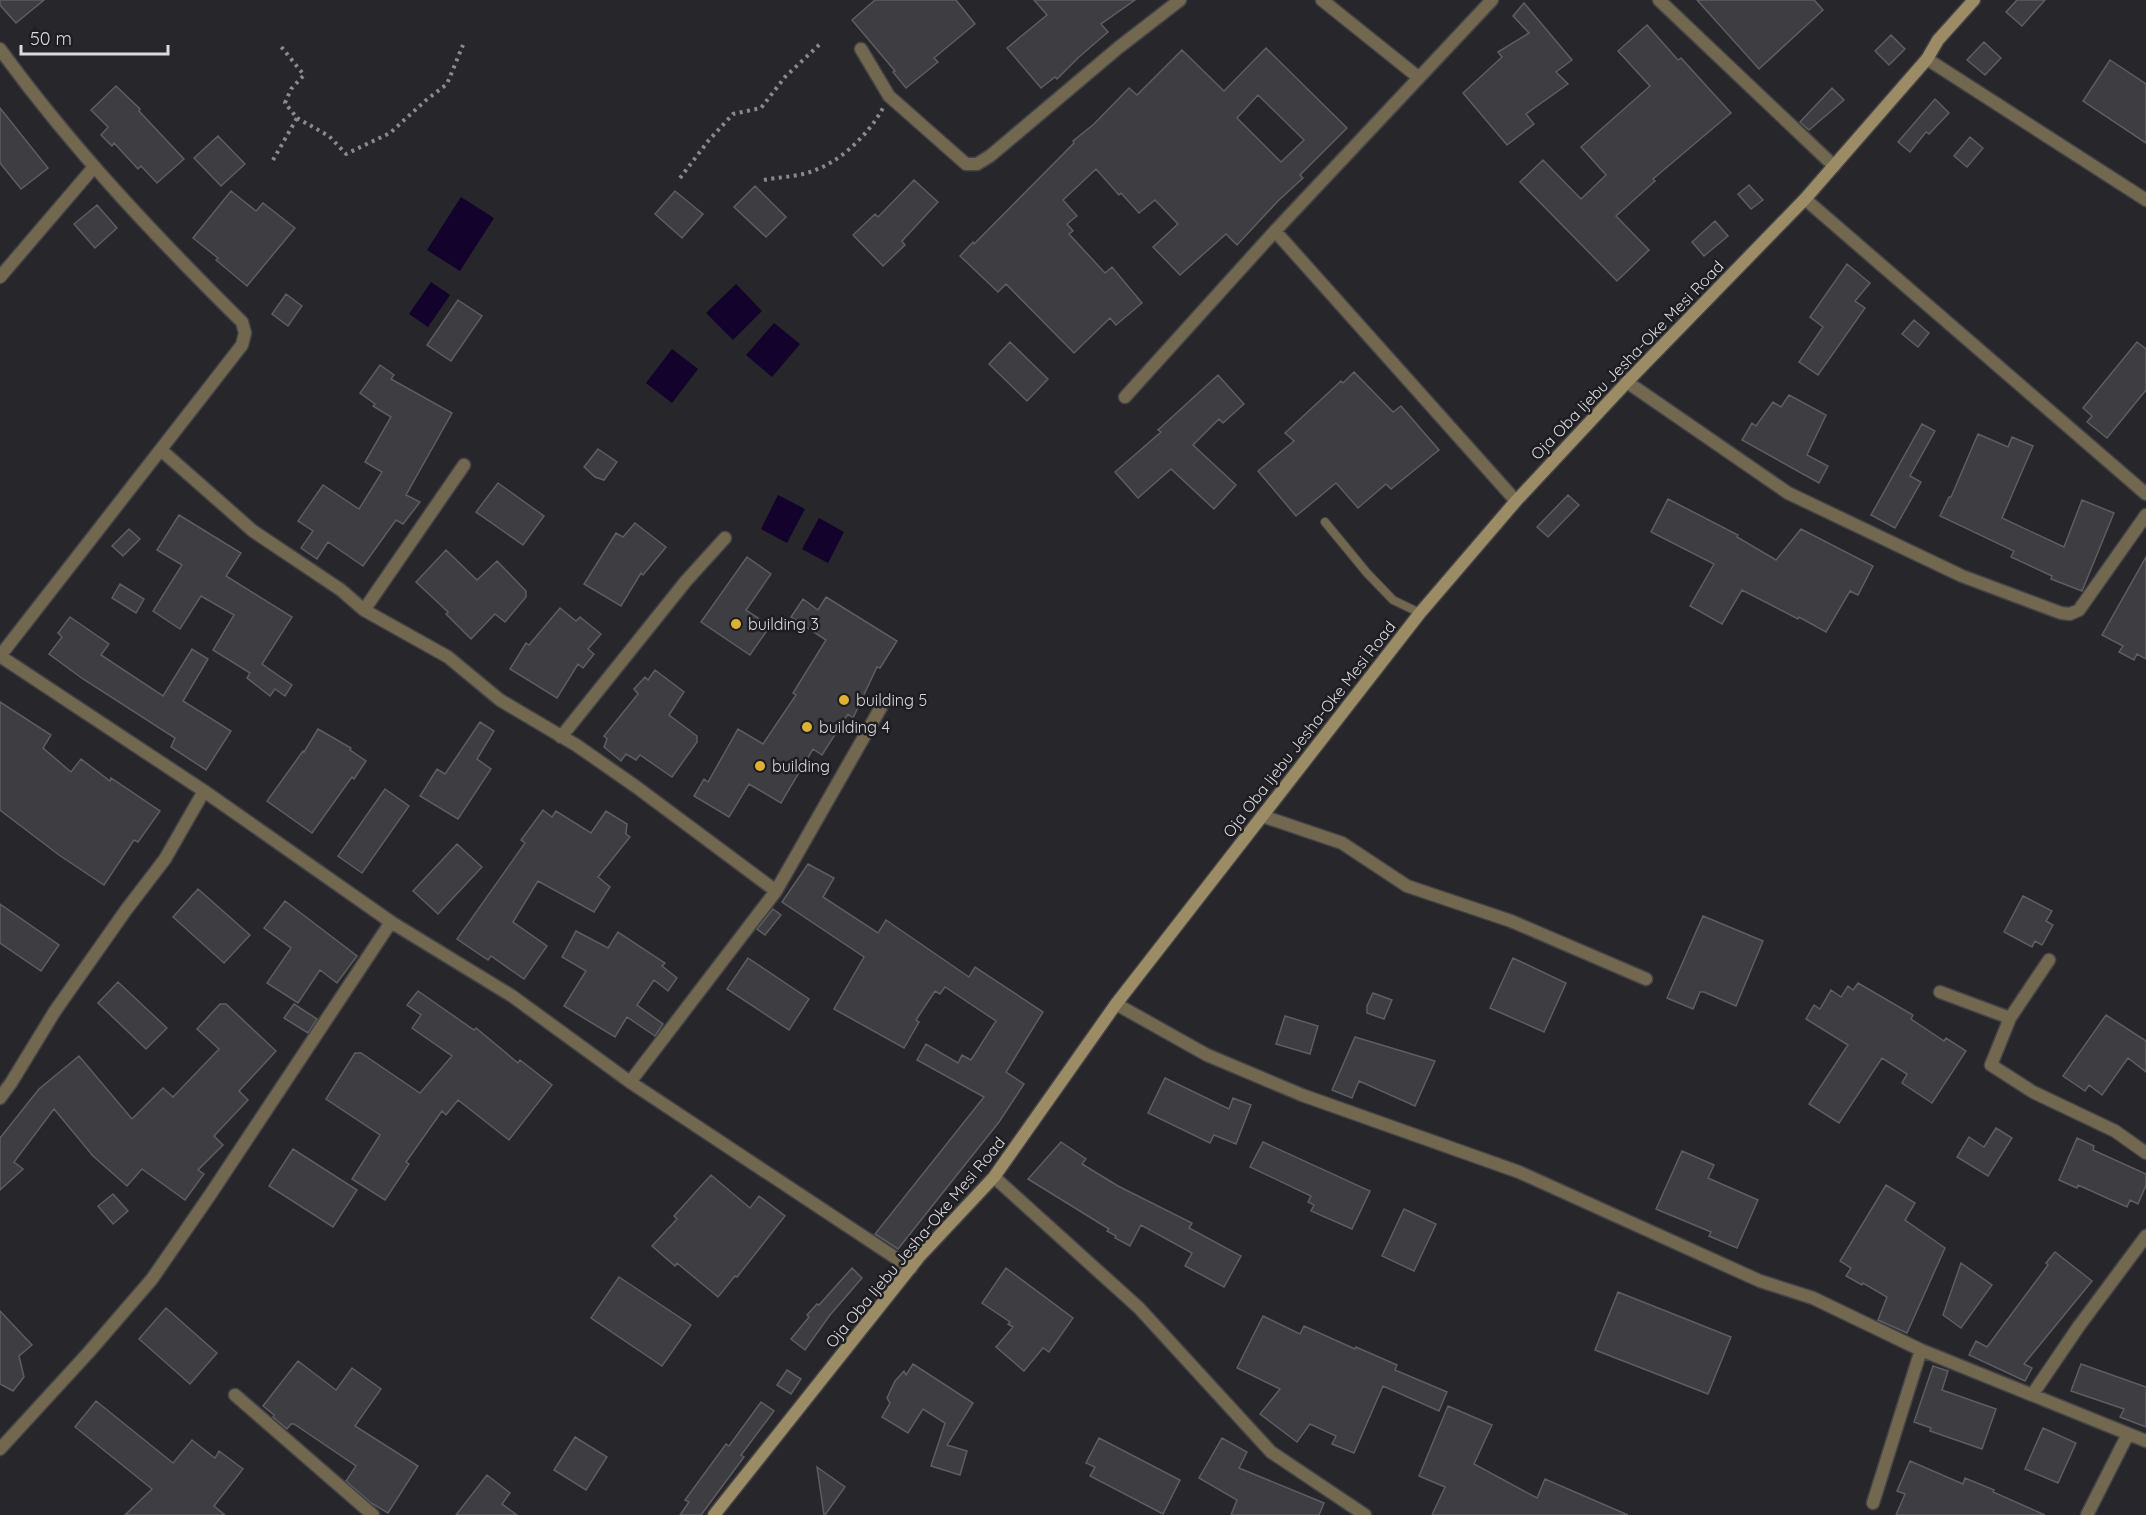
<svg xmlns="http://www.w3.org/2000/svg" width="2146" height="1515" font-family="Quicksand,sans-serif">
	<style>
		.water { fill: #12022c }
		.building { fill: #3e3d42; stroke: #5d5d62; stroke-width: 1.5; fill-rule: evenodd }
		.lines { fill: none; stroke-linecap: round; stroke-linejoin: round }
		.service-casing { stroke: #444347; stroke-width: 10 }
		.minor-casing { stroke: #444347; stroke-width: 15 }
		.secondary-casing { stroke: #444347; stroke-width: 15 }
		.path { stroke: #8a898d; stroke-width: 4; stroke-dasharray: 3 4.5; stroke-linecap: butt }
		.service { stroke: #726850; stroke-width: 8 }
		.minor { stroke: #726850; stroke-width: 12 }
		.secondary { stroke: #9c8c66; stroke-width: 12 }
		.poi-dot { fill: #ddb133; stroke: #1e1d21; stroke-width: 2 }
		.labels { text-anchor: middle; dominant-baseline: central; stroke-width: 5; stroke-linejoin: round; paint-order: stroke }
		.street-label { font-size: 16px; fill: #dbdadd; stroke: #1e1d21 }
		.poi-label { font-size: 16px; fill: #dbdadd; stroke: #1e1d21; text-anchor: start }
	</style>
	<rect width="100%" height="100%" fill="#27262b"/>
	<path class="water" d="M461 197 494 218 460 271 427 250Z
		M431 282 450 295 428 327 409 314Z
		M736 284 762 311 733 340 706 313Z
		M774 323 800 344 772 377 746 355Z
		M672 349 698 369 672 403 646 383Z
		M778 495 805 509 787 543 761 529Z
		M819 518 844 532 828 563 802 549Z"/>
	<path class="building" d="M0 0H44L16 23 0 5Z
		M875 0H956L975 24 934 58 938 62 906 88 893 72 895 71 852 20Z
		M1034 0H1135L1101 24 1108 32 1079 57 1057 79 1055 77 1041 88 1007 48 1047 15Z
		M1697 0H1814L1823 10 1759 69Z
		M2017 0H2045L2022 26 2006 12Z
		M1524 3 1572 60 1556 72 1568 84 1526 114 1534 124 1507 145 1463 93 1502 57 1498 52 1529 33 1513 16Z
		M1647 25 1678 60 1681 58 1731 113 1653 179 1655 181 1616 216 1649 250 1617 281 1520 182 1543 160 1581 199 1606 175 1581 147 1650 86 1618 51Z
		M1891 35 1905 49 1889 65 1875 51Z
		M1984 42 2001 58 1985 75 1967 60Z
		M1266 48 1347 128 1300 175 1303 178 1278 201 1237 245 1226 234 1180 275 1153 247 1178 224 1155 200 1139 213 1121 193 1119 195 1096 169 1063 200 1077 216 1067 224 1073 231 1069 234 1105 273 1112 267 1142 303 1116 325 1110 318 1074 353 1006 284 998 292 960 256 973 242 974 244 1074 143 1073 141 1094 124 1129 88 1137 95 1182 50 1224 91ZM1258 95 1304 140 1281 162 1237 118Z
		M2110 60 2146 84V143L2083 101Z
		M116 86 140 109 139 111 184 159 157 183 141 166 138 169 114 143 112 146 101 135 108 127 91 110Z
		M1832 88 1844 100 1809 130 1800 122Z
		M1935 99 1949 113 1929 134 1926 132 1910 152 1898 142Z
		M0 108 48 168 21 189 0 163Z
		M218 136 245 164 221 186 194 158Z
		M1970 137 1983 148 1967 167 1954 156Z
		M914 180 938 202 902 241 905 245 883 266 853 235 875 214 878 217Z
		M1749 185 1763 200 1751 209 1738 194Z
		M755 186 786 217 766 237 734 207Z
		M231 191 256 211 263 203 295 228 247 286 216 260 218 258 193 238Z
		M675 191 703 214 682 238 655 214Z
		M97 205 117 228 95 248 74 224Z
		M1715 221 1728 236 1704 256 1692 242Z
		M1847 264 1870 283 1855 301 1865 308 1818 375 1799 362 1823 327 1810 317Z
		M286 294 302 306 288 326 272 314Z
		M458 300 482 316 451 361 427 345Z
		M1914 320 1929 333 1918 347 1902 334Z
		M1010 342 1048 379 1027 401 989 364Z
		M2137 342 2146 349V390L2107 438 2087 422 2092 416 2083 408Z
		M380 365 394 375 391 379 452 413 406 495 420 502 403 524 396 520 363 566 328 542 317 559 301 548 313 531 298 521 323 485 359 509 382 472 365 462 391 417 373 406 375 404 360 393Z
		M1354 372 1393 412 1401 406 1439 450 1391 489 1386 484 1358 508 1336 483 1296 516 1258 471 1294 441 1285 433 1341 381 1343 383Z
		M1218 375 1244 404 1223 423 1219 419 1193 445 1236 485 1214 509 1171 469 1138 498 1115 472 1161 432 1158 430Z
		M1789 395 1826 415 1807 455 1828 466 1819 483 1742 440 1752 423 1756 426 1773 402 1781 407Z
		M1922 424 1935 431 1910 476 1921 482 1895 528 1871 515Z
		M1978 434 2008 447 2012 437 2033 446 2002 518 2064 547 2082 500 2114 513 2082 591 2051 579 2052 576 2011 557 2014 551 1940 516 1949 497H1951Z
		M598 449 617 462 604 480 595 477 584 467Z
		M498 483 544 516 523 545 476 512Z
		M1568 495 1579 505 1548 537 1537 527Z
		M1668 499 1738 535 1737 537 1776 560 1801 529 1873 566 1858 595 1850 591 1826 632 1799 617 1798 619 1742 590 1722 624 1690 606 1714 564 1651 532Z
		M179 515 241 553 226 576 292 617 262 664 292 685 285 696 275 689 270 696 247 678 250 673 213 650 234 615 201 596 180 629 153 611 182 565 157 550Z
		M635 523 666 547 643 575 641 573 621 606 584 584 616 533 623 537Z
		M129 529 140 539 123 556 112 546Z
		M446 550 477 580 497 561 526 591V597L505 622 495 614 471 639 446 614 448 612 416 582Z
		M747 557 771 574 746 610 770 626 750 655 701 622Z
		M2146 557V659L2137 654 2134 660 2119 652 2123 646 2102 635Z
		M120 584 144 599 136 613 112 598Z
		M826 597 897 641 880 668 877 667 853 718 848 714 822 755 813 749 781 803 749 784 729 817 694 796 704 779 708 782 738 729 763 744 796 695 793 693 826 640 791 617 803 599 818 610Z
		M560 608 576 621 580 617 601 634 588 649 594 654 583 668 578 664 557 698 510 669 526 643 529 645Z
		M70 617 109 644 101 655 163 696 192 649 208 659 183 701 231 731 206 770 171 747 175 738 83 679 49 654 62 637 58 633Z
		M655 670 684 692 669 715 697 736V742L672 777 640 755 636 760 626 754 621 761 604 747 607 739 604 736 638 694 634 689 645 677 648 680Z
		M0 702 51 735 43 748 71 772 81 759 110 781 111 778 160 811 138 842 134 840 104 885 59 855 0 810Z
		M480 722 494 731 477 759 491 769 458 819 420 796 437 769 445 774Z
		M318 729 351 748 350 750 366 761 354 779 352 777 312 833 267 801 303 751 304 752Z
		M385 789 409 806 362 873 338 856Z
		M543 810 552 817 556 811 591 833 606 811 627 824 626 834 630 837 598 877 610 887 594 912 538 881 513 922 547 946 524 979 491 956 488 960 457 939 525 843 521 840Z
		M457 844 482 867 438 914 413 891Z
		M808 864 834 878 823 897 878 933 886 920 969 977 975 967 1043 1012 1006 1072 1024 1084 999 1122 898 1249 875 1234 984 1097 917 1060 926 1044 958 1063 962 1055 971 1060 996 1021 945 987 940 994 935 991 916 1020 919 1022 904 1048 834 1009 864 957 782 902Z
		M198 889 250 935 224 963 173 917Z
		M2023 896 2052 911 2046 921 2053 925 2042 945 2035 941 2032 947 2004 932Z
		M285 901 357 956 337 983 320 970 298 1003 267 983 291 948 264 928Z
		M0 904 59 945 41 971 0 943Z
		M773 909 781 915 765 935 757 929Z
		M1703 916 1763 941 1736 1006 1704 992H1700L1693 1009 1667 998Z
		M576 931 608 948 618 932 665 963 662 966 677 978 668 991 654 980 637 1005 663 1024 655 1036 627 1017 615 1037 564 1006 586 971 562 957Z
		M748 958 809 999 789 1030 727 989Z
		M1513 958 1566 983 1544 1032 1490 1008Z
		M118 982 167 1028 146 1049 98 1003Z
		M1858 983 1913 1015 1911 1019 1944 1041 1946 1038 1966 1051 1932 1103 1902 1083 1907 1074 1882 1058 1839 1123 1809 1104 1848 1045 1806 1019 1814 1005 1820 1009 1831 990 1841 997 1848 986 1853 990Z
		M418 991 474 1030 476 1028 518 1063 520 1060 552 1085 509 1140 458 1100 446 1115 442 1111 406 1162 409 1164 385 1200 352 1179 380 1135 326 1099 355 1053H361L420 1093 452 1056 412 1028 421 1015 407 1005Z
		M1373 993 1392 1000 1384 1019 1367 1013V1006Z
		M220 1004H226L276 1051 239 1091 248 1100 214 1136 223 1145 198 1170 204 1174 185 1200 142 1169 127 1186 93 1156 54 1109 14 1162 23 1169 0 1190V1138L39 1089 79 1056 132 1119 163 1088 173 1097 219 1049 197 1029Z
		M294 1004 317 1019 308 1033 284 1018Z
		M2106 1015 2146 1041V1072L2128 1058 2102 1095 2089 1085 2085 1091 2063 1076Z
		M1285 1016 1318 1026 1310 1054 1276 1044Z
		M1355 1037 1435 1061 1415 1106 1359 1081 1352 1098 1332 1090Z
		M1165 1078 1229 1109 1233 1098 1251 1105 1236 1144 1214 1135 1210 1143 1148 1113Z
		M1996 1128 2012 1138 1988 1176 1957 1157 1969 1137 1984 1147Z
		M2077 1138 2094 1146 2093 1150 2146 1174V1185L2138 1204 2130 1200 2127 1207 2078 1185 2077 1188 2059 1180Z
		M1061 1142 1086 1159 1082 1164 1118 1186 1192 1223 1189 1228 1241 1256 1224 1287 1185 1266 1192 1253 1141 1225 1130 1246 1115 1238 1116 1236 1107 1231 1109 1229 1028 1179Z
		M1263 1142 1370 1191 1352 1229 1311 1211 1314 1205 1308 1202 1311 1196 1250 1167Z
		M293 1149 357 1190 333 1227 269 1186Z
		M1682 1151 1714 1165 1708 1178 1758 1200 1737 1248 1709 1236 1711 1232 1656 1209Z
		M711 1175 750 1208 759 1196 785 1216 737 1277 735 1276 718 1297 677 1263 675 1266 652 1246 677 1219 674 1216Z
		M1886 1185 1915 1203 1905 1220 1945 1248 1907 1333 1878 1320 1887 1297 1863 1283 1862 1285 1846 1276 1851 1268 1840 1261Z
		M113 1194 128 1211 113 1224 98 1206Z
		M1404 1209 1436 1224 1414 1271 1382 1256Z
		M2055 1252 2092 1281 2024 1364 2032 1368 2025 1381 1969 1355 1976 1341 1987 1347 2048 1265 2046 1263Z
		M1961 1263 1992 1285 1961 1328 1943 1315Z
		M852 1268 862 1278 830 1315 805 1350 791 1339 809 1317 807 1315 817 1304 819 1305Z
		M1006 1268 1073 1318 1049 1352 1043 1348 1024 1371 996 1347 1013 1327 1008 1324 1010 1322 982 1303Z
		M619 1277 691 1325 662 1366 591 1318Z
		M1618 1292 1731 1337 1708 1394 1595 1350Z
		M166 1308 217 1353 190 1384 139 1339Z
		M0 1311 32 1345 19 1356 24 1377 13 1391 0 1384Z
		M1263 1316 1300 1334 1304 1326 1355 1349 1356 1347 1397 1365 1395 1370 1447 1392 1439 1411 1383 1386 1354 1453 1332 1444 1336 1436 1310 1424 1297 1442 1260 1414 1280 1389 1237 1368Z
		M298 1361 336 1390 352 1368 381 1389 355 1426 418 1466 388 1513 371 1503 346 1481 356 1466 294 1424H291L287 1429 273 1417 274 1415 263 1406Z
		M913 1364 973 1403 947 1445 967 1451 960 1475 931 1466 945 1423 923 1409 908 1433 882 1417 890 1403 887 1398 895 1381 904 1371 906 1375Z
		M2081 1364 2146 1387V1427L2120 1417 2124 1409 2071 1391Z
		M1933 1366 1948 1371 1942 1390 1996 1409 1982 1449 1930 1431 1931 1428 1914 1422Z
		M787 1370 801 1379 791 1394 777 1385Z
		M96 1401 173 1463 192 1440 215 1458 219 1451 243 1469 214 1506 225 1515H125L152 1489 75 1427Z
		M761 1402 774 1411 741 1455 744 1457 701 1515H680L689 1502 685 1500 726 1444 729 1446Z
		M1448 1406 1492 1425 1474 1464 1537 1498 1545 1479 1628 1515H1432L1445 1487 1419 1476Z
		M2043 1428 2076 1443 2058 1483 2025 1469Z
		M575 1437 607 1457 586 1490 554 1470Z
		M1099 1438 1180 1480 1163 1514 1090 1476 1095 1467 1086 1463Z
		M1222 1438 1247 1452 1239 1468 1324 1503 1319 1515H1231L1237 1500 1199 1478Z
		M1910 1461 1963 1484 1965 1478 1994 1490 1993 1492 2045 1515H1896L1905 1494 1897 1491Z
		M817 1467 845 1487 825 1515H824Z
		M487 1475 510 1493 502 1504 517 1515H456Z"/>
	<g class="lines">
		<defs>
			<path id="service" d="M1325 522 1367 573 1393 600 1420 613"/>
			<path id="minor" d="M1322 0 1418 77
				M1492 0 1275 231 1516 501
				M1659 0 1834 166
				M0 49C72 148 155 236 242 322L245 333 242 345 0 656
				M861 49 889 96 966 164H977L990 156 1118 48 1180 0
				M1927 59 2146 200
				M1805 199 2146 494
				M0 277 94 167
				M1627 382 1788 493 1962 576 2061 613 2070 614 2079 610 2146 515
				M1125 397 1275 231
				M161 450 253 531 341 590 364 610 448 657 500 700 576 745 635 786 776 891 630 1082
				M364 610 464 465
				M0 656 204 791 391 922 512 996 630 1082 911 1268
				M561 737 686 581 725 538
				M1262 816 1342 843 1407 886 1511 921 1646 979
				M776 891 884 702
				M2049 960 2010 1018 1991 1065 2033 1092 2115 1131 2146 1153
				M1940 992 2010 1018
				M1116 1004 1207 1055 1302 1095 1519 1172 1760 1281 1813 1298 1921 1350 2146 1441
				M0 1098 11 1083 55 1011 126 910 165 859 204 791
				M994 1177 1139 1308 1271 1452 1365 1515
				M235 1395 373 1515
				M2032 1395 2079 1326 2146 1236
				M0 1449 89 1352 152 1279 210 1195 391 922
				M1873 1503 1921 1350
				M2087 1515 2128 1434"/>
			<path id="secondary" d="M714 1515 919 1257 994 1177 1116 1004 1420 613 1516 501 1627 382 1805 199 1927 59 1938 40 1974 0"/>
		</defs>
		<use href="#service" class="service-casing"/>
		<use href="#minor" class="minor-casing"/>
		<use href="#secondary" class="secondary-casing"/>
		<path class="path" d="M297 118 329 136 346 154 390 133 425 101 447 84 463 45
			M273 160 297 118 285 103 291 89 304 75 279 44
			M680 178 709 140 733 114 761 108 785 77 820 44
			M764 180C778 177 796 177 810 172 841 162 868 135 883 108"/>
		<use href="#service" class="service"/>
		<use href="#minor" class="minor"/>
		<use href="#secondary" class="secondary"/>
	</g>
	<g class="poi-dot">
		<circle cx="736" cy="624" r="6"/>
		<circle cx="844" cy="700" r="6"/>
		<circle cx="807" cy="727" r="6"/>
		<circle cx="760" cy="766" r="6"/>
	</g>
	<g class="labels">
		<g class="street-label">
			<text transform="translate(1627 360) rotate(-46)">Oja Oba Ijebu Jesha-Oke Mesi Road</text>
			<text transform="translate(1309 729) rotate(-52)">Oja Oba Ijebu Jesha-Oke Mesi Road</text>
			<text transform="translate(915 1242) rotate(-50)">Oja Oba Ijebu Jesha-Oke Mesi Road</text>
		</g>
		<g class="poi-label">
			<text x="748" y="624">building 3</text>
			<text x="856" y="700">building 5</text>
			<text x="819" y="727">building 4</text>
			<text x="772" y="766">building</text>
		</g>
	</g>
	<path d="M21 45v9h147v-9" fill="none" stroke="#dbdadd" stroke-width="3"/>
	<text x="30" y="45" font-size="18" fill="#dbdadd" stroke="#1e1d21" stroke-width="4.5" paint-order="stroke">50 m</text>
</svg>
